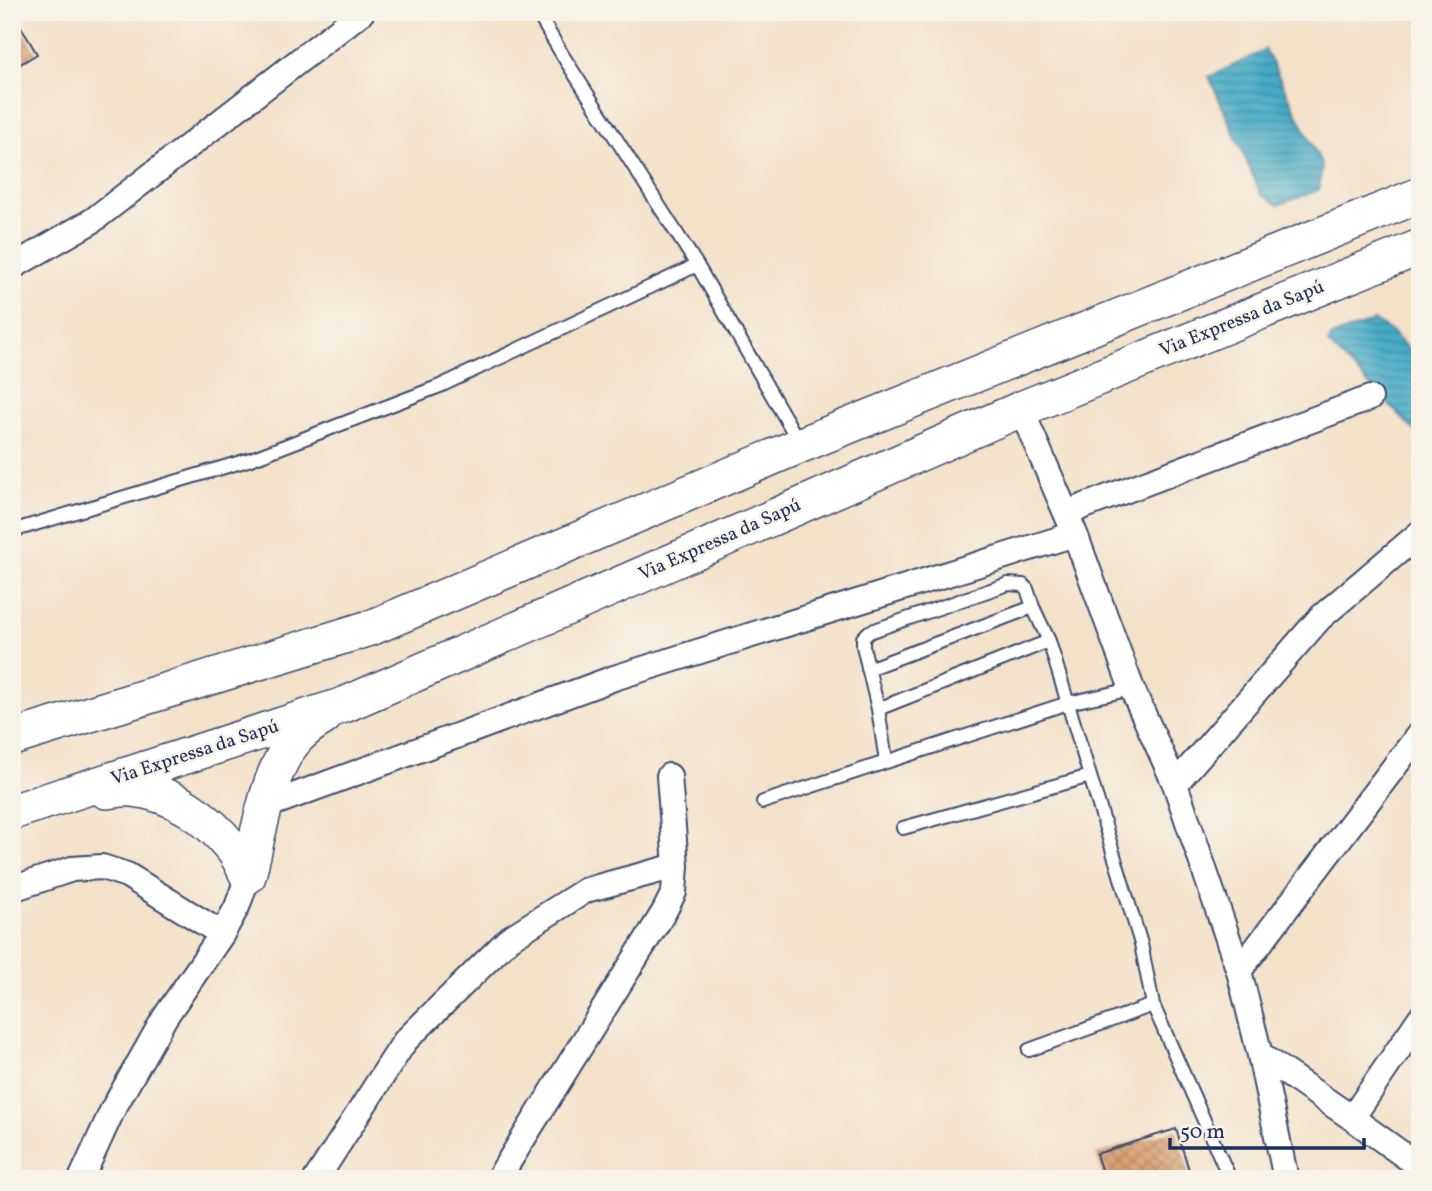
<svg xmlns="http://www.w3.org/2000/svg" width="1432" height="1191" font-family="Vollkorn,serif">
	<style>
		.water { fill: url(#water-rules); stroke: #316d92; stroke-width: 2 }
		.pier { fill: #f3e1c8 }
		.building { fill: url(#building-cross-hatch) }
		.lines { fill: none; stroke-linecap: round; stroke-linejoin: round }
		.lane-casing { stroke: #3b4a6e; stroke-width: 16 }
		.street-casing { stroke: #3b4a6e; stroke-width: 28 }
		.secondary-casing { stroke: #3b4a6e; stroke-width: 38 }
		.lane { stroke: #fff; stroke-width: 12 }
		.street { stroke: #fff; stroke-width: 24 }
		.secondary { stroke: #fff; stroke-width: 35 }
		.labels { text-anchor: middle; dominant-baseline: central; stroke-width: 5; stroke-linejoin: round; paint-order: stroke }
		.street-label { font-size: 19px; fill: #1b2f5e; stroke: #f7f3e8 }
	</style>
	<defs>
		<pattern id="water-rules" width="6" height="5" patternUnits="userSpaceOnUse" patternTransform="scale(1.75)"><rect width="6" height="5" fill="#47abc6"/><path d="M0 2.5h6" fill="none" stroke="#3a8ca4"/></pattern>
		<pattern id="building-cross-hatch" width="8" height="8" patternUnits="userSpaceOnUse" patternTransform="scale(1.75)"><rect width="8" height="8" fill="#d79c6c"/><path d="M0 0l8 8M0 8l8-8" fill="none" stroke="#ae805c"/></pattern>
	</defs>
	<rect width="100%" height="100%" fill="#f7f3e8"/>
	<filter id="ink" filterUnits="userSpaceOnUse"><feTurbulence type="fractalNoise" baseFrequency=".0143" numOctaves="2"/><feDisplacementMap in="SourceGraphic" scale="14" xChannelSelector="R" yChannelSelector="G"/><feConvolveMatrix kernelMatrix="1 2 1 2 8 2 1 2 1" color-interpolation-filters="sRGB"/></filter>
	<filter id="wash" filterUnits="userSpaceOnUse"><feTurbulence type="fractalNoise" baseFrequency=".00686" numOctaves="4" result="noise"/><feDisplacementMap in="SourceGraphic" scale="28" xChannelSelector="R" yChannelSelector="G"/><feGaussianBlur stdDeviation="1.57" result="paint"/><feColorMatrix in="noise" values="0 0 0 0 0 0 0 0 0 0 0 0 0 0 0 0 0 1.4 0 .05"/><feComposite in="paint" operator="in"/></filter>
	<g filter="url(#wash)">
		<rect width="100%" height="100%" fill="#f3e1c8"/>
		<path class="water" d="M1265 49 1322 165 1319 190 1278 205 1261 194 1209 76Z
			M1374 321 1391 331 1420 362V436L1328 343 1332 336Z"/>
		<path class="pier" d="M1263 46 1265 49 1209 76 1207 73Z"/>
		<g id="blocks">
			<path class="building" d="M12 12 37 54 12 69Z
				M1176 1129 1192 1179H1104L1096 1154Z"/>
		</g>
	</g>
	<g filter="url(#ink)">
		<use href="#blocks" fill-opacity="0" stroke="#3b4a6e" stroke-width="2"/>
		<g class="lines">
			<defs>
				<path id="lane" d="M537 12 563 56 697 265 799 442
					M12 531 251 459 440 386 697 265
					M868 669 1033 607
					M878 709 1049 641
					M886 761 878 709 863 646V638L869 632 1008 584 1023 585 1027 589 1033 607 1049 641 1141 944 1153 1005 1230 1179
					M763 802 1068 703 1132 689
					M903 828 1090 776
					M1029 1050 1153 1005"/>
				<path id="street" d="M12 267 92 221 362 12
					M1021 409 1075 534 1132 689 1175 784 1239 971 1260 1055 1352 1118 1420 1167
					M1066 513 1370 398
					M1175 784 1320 618 1420 533
					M266 806 614 678 1075 534
					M12 889 72 869 102 867 127 875 222 934
					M1239 971 1420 733
					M1260 1055 1286 1179
					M1352 1118 1420 1018
					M81 1179 113 1109 165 1017 222 934 237 907 248 876
					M316 1179 405 1041 510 938 586 890 676 866
					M498 1179 664 912 674 892 676 866 669 776"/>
				<path id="secondary" d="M12 738 373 627 801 445 1420 195
					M106 791C115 790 124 788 133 789 173 793 207 817 232 848 239 856 243 867 248 876
					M12 812 344 705 1021 409 1420 247
					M248 876C258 837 268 771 294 741 302 731 312 724 324 717"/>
			</defs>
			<use href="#lane" class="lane-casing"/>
			<use href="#street" class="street-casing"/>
			<use href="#secondary" class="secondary-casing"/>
			<use href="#lane" class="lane"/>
			<use href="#street" class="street"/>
			<use href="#secondary" class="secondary"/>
		</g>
	</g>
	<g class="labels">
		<g class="street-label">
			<text transform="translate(1242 319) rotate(-22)">Via Expressa da Sapú</text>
			<text transform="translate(720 540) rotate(-24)">Via Expressa da Sapú</text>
			<text transform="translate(195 753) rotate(-18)">Via Expressa da Sapú</text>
		</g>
	</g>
	<rect width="1432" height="1191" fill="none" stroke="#f7f3e8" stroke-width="42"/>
	<path d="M1170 1138v10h194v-10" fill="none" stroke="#1b2f5e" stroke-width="3.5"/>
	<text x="1180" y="1138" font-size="21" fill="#1b2f5e" stroke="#f7f3e8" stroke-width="5" paint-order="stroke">50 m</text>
</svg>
